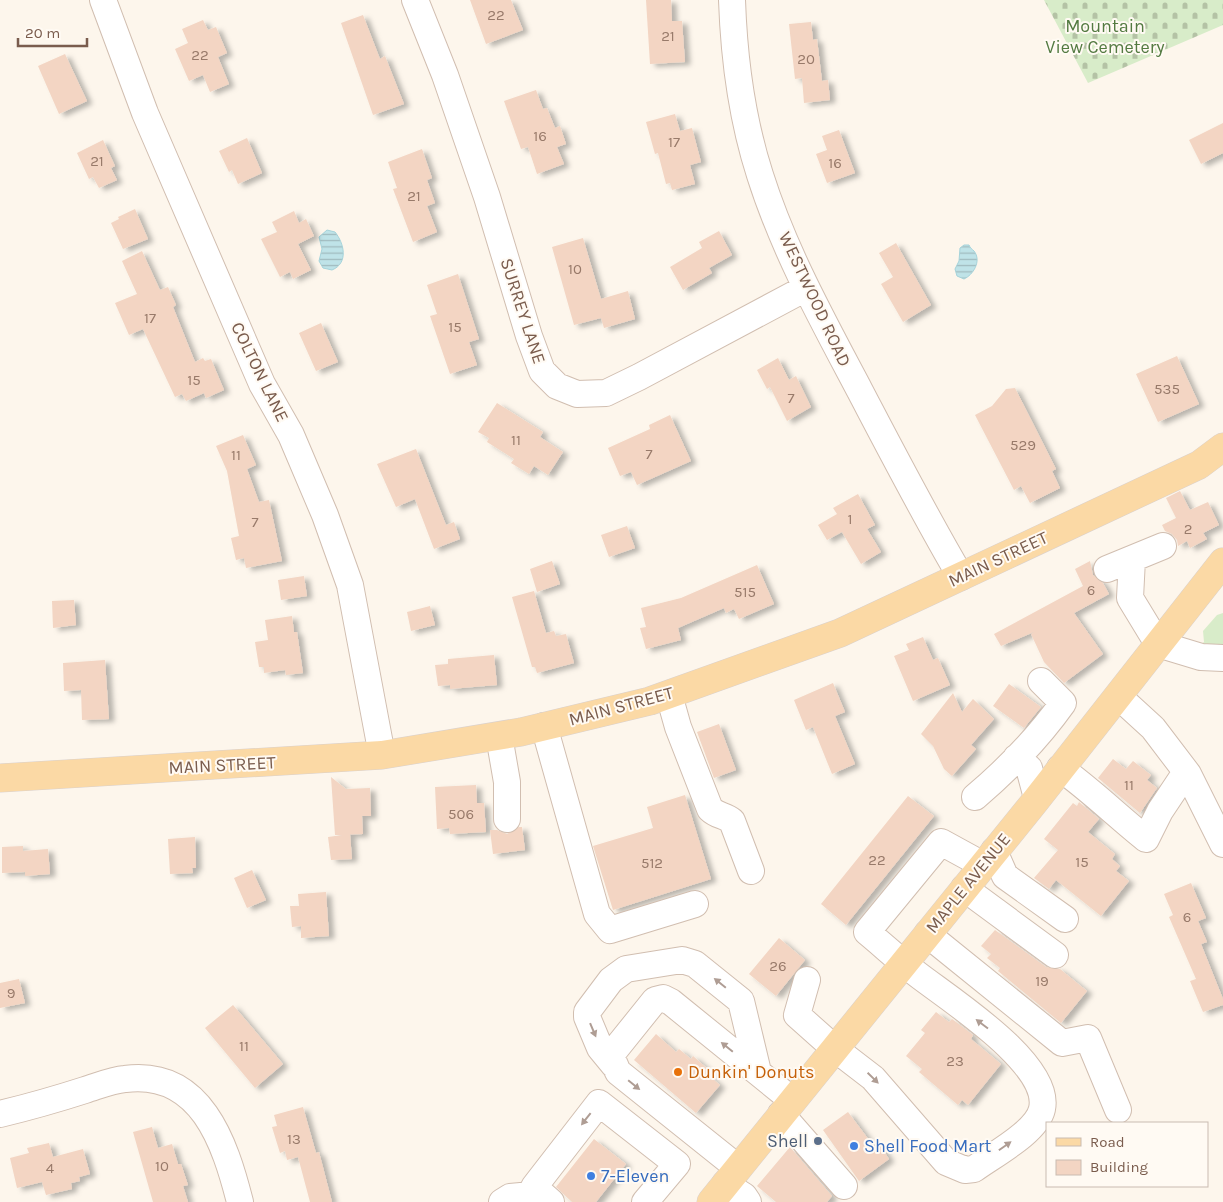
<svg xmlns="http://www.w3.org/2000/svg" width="1223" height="1202" font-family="Karla,sans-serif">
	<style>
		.grass { fill: #d8ecc9 }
		.cemetery { fill: url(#cemetery-stones) }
		.water { fill: url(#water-rules); stroke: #a5d3da }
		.building { fill: #f3d5c3; filter: url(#shadow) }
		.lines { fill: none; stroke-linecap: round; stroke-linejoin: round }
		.minor-casing { stroke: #d1beb0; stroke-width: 28 }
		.major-casing { stroke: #dad1cd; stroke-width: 29 }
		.minor { stroke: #fff; stroke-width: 26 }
		.major { stroke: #fbd9a5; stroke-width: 28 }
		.oneway { fill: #af9d94 }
		.food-dot { fill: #e8710a; stroke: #fffaf3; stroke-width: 2 }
		.service-dot { fill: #5c6f8a; stroke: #fffaf3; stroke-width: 2 }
		.shop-dot { fill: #3f7fe0; stroke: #fffaf3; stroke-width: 2 }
		.labels { text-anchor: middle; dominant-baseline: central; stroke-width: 4; stroke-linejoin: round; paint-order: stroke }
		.number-label { font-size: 15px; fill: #987a6a }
		.park-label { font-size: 18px; fill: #537a41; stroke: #fffaf3 }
		.street-label { font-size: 18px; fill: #7a5c4d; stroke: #fffaf3 }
		.food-label { font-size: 18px; fill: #c56008; stroke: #fffaf3; text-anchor: start }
		.service-label { font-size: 18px; fill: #4e5e75; stroke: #fffaf3; text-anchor: end }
		.shop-label { font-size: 18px; fill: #366cbe; stroke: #fffaf3; text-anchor: start }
	</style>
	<defs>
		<pattern id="cemetery-stones" width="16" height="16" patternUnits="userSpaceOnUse" patternTransform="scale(1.25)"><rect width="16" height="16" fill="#d8ecc9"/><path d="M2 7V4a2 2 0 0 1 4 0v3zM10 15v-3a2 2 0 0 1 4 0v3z" fill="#b4c2a5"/></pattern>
		<pattern id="water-rules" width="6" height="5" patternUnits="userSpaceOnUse" patternTransform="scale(1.25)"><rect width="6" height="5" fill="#bfe3e8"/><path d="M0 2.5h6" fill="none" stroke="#a0bbbe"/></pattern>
		<filter id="shadow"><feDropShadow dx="5.5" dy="3" stdDeviation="2.5" flood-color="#0004"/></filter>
	</defs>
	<rect width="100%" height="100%" fill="#fdf6ec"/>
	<path class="grass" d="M1223 613V648L1200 645 1204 642 1203 631 1217 615Z"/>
	<path class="cemetery" d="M1044 0H1223V25L1088 83Z"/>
	<path class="water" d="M327 230 335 232C344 243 349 263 332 270L323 268 319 261 322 249 319 237Z
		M964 245H969C970 248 972 249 974 251 982 261 973 275 964 279L957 276 955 269 959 261 960 248Z"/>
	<path class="building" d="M470 0H511L523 30 486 44Z
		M646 0H671L672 21H682L685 62 650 64Z
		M363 15 380 59 385 56 404 104 373 115 341 23Z
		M203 20 208 30 216 27 227 53 218 57 229 84 210 92 203 75 189 81 175 49 188 43 182 29Z
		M811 22 813 40 817 39 822 81 828 80 830 100 804 103 802 78 795 79 789 24Z
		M65 54 87 101 59 114 38 66Z
		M536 90 543 109 547 108 555 128 560 126 566 144 557 147 564 164 537 174 528 147 521 149 504 101Z
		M675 114 680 131 692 128 701 162 690 165 695 184 672 190 670 183 666 184 658 153 655 154 646 122Z
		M1223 123V153L1201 164 1189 140Z
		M839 130 855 173 827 183 816 154 827 150 822 136Z
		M247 138 262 173 238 184 232 170 229 172 219 151Z
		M103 140 115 166 111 168 117 180 99 188 93 177 89 179 77 153Z
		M422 149 432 178 427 180 435 203 427 206 437 232 413 242 393 189 397 188 388 162Z
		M135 209 148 239 123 249 111 223 119 219 118 217Z
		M294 211 299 223 306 219 314 236 298 244 311 270 293 279 290 272 280 277 261 239 277 232 272 222Z
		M719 231 732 255 709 268 712 273 683 290 670 267 702 248 699 242Z
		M583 238 601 299 628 291 635 319 604 328 601 318 574 325 552 247Z
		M896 243 931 305 903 322 881 284 893 277 879 253Z
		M142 251 160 290 168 287 176 305 173 307 195 362 203 358 205 361 211 359 224 390 206 398 204 393 186 401 182 394 175 397 143 329 129 335 115 303 137 294 122 261Z
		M458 274 479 339 469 342 477 365 450 374 430 316 437 314 427 285Z
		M321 323 338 362 316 371 299 333Z
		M1177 356 1199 404 1158 422 1136 374Z
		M778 358 789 380 796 376 811 407 787 421 770 387 767 389 757 370Z
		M1015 388 1056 469 1052 471 1060 488 1030 503 1021 486 1014 490 975 415 992 406 1006 389Z
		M497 403 543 432 540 437 563 452 548 475 534 466 529 474 511 463 514 459 487 442 489 438 478 432Z
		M670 415 691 461 637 485 631 472 620 476 608 448 650 429 649 425Z
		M243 435 256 465 247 469 259 502 269 500 282 561 246 568 244 558 236 560 231 538 239 536 227 471 216 446Z
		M416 449 446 525 454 522 460 539 434 549 415 499 396 507 377 464Z
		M1180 491 1190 510 1208 502 1219 525 1203 533 1207 539 1190 548 1187 541 1178 546 1177 540 1172 534 1165 531 1162 525 1176 518 1166 498Z
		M858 494 875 525 867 529 881 552 861 564 842 532 827 540 818 525 837 514 833 508Z
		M627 526 635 548 609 557 601 535Z
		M552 561 560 584 537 592 530 569Z
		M1090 561 1093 575 1103 583 1109 594 1074 613 1103 654 1064 683 1044 662 1031 634 1034 632 1001 646 994 634 1083 586 1075 569Z
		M757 565 774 604 739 619 734 609 726 613 724 608 678 628 681 640 646 649 640 628 646 627 641 608 681 598Z
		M304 576 307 596 281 600 278 580Z
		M534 591 546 633 554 631 556 636 566 634 574 663 537 673 535 667H532L512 597Z
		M74 600 76 625 53 628 52 601Z
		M430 606 435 625 411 631 407 612Z
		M292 616 294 632H297L303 673 286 675 285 670 264 673V667H259L255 642 268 640 265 620Z
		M923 637 933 660 938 658 950 685 913 701 894 656 909 650 906 644Z
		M494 655 497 685 450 689V685L438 686 435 665 448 664V659Z
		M105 660 109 719 82 720 81 690 64 691 63 663Z
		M833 683 845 712 835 716 855 764 832 774 813 727 806 730 794 700Z
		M1009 684 1041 707 1024 728 993 706Z
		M953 693 962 712 973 699 994 719 971 745 976 749 952 776 944 769 933 746 921 734Z
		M719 724 736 770 714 778 697 732Z
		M1113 759 1126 769 1133 761 1151 775 1147 780 1157 788 1140 813 1098 778Z
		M331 777 346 789 370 788 371 816H362L363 834 335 835Z
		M476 785 477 803H484L486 832 450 834 449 828 437 829 435 787Z
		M685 795 711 879 613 910 593 846 653 828 647 807Z
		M908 796 934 816 846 925 821 904Z
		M1079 802 1099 819 1088 832 1115 854 1112 859 1120 866 1116 871 1129 881 1101 916 1056 880 1049 889 1034 878 1058 850 1044 839 1073 803 1077 806Z
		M519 827H522L525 850 493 854 490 830H497L507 834Z
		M350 834 352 859 331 860 328 837Z
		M195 837 196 868H192L193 873 170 874 168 839Z
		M23 846V851L48 849 50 874 25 876V872L2 873V847Z
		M252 870 266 900 247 908 234 878Z
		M1191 883 1206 918 1198 921 1207 942 1201 944 1223 999V1005L1203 1012 1190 981 1196 979 1169 917 1173 915 1164 894Z
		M326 892 329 936 301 938V926L292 927 290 906H299L298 894Z
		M995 930 1046 967 1060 969 1087 991 1061 1023 998 971 1000 968 987 958 991 954 981 946Z
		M779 938 805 960 776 996 749 974Z
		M19 979 25 1003 0 1008V983Z
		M233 1005 283 1064 255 1088 205 1028Z
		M936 1012 949 1022 952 1019 964 1028 973 1035 971 1039 1001 1064 968 1105 962 1100 958 1105 919 1072 922 1069 906 1056 925 1033 921 1030Z
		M656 1034 676 1052 679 1049 691 1059 693 1056 710 1071 707 1074 720 1085 696 1113 634 1060Z
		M303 1107 316 1153 319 1152 332 1202H310L298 1157 287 1160 285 1151 280 1153 272 1127 277 1126 274 1115Z
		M848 1112 875 1148 879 1144 889 1159 859 1181 823 1130Z
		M152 1127 158 1148 172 1144 178 1164H181L188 1185 183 1186 188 1202H153L133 1132Z
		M594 1139 626 1164 596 1202H572L556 1187Z
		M49 1143 53 1157 83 1149 90 1174 79 1177 80 1181 71 1183 72 1189 46 1195 42 1182 17 1188 10 1158 29 1153 27 1148Z
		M790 1147 832 1196 827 1202H776L757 1186Z"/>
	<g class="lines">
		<defs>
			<path id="minor" d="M103 0 145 113 262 384 291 435 325 515 350 585 382 755
				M415 0 445 75 487 197 529 336 542 371 557 386 577 394 606 393 639 377 806 288
				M732 0C734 59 742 119 760 175 784 251 823 321 860 391 893 454 925 516 961 577
				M1132 559 1130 598 1158 644 1201 657 1223 658
				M1107 569 1163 546
				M669 695 678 727 710 809C717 816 725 815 732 821L751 871
				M1118 696 1153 728 1188 774 1223 844
				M544 726 597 914 610 930 695 904
				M499 736 507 782V819
				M1016 758 1029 768 1037 798
				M1060 768C1091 790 1117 816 1146 839L1160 811 1186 772
				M975 797C1008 769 1038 738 1063 703L1041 681
				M994 851 1005 876 1065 919
				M964 888 1055 955
				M927 934 1062 1043 1088 1038 1118 1110
				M807 980 797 1015 834 1048 873 1078 946 1162 965 1170 974 1169C993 1155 1037 1132 1042 1109 1052 1064 949 999 917 974 900 961 884 946 867 932L941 842 983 865
				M614 1065 600 1048 587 1017V1012L611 980 626 969 682 960 695 964 741 1001 758 1072
				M0 1114C29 1107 57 1099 85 1090 98 1086 112 1080 125 1079 201 1069 225 1143 240 1202
				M781 1114 844 1186
				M738 1168 618 1072 612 1058 614 1051 655 1000 663 998 671 1002 792 1100
				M725 1184 744 1196 748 1202
				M502 1202 510 1197 521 1196 528 1202
				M551 1202 534 1187 599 1103 677 1164 645 1202"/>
			<path id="major" d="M0 778 382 755 521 732 650 701 840 633 1199 465 1223 447
				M711 1202 1033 804 1223 562"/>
		</defs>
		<use href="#minor" class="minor-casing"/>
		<use href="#major" class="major-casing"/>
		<use href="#minor" class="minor"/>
		<use href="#major" class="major"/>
	</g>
	<defs><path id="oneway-solid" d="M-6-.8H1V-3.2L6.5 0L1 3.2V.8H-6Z" transform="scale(1.25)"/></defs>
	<g class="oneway">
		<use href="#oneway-solid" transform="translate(720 983) rotate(-141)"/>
		<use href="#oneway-solid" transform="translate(982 1024) rotate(-143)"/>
		<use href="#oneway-solid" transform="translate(593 1030) rotate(67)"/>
		<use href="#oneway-solid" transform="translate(727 1047) rotate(-141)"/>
		<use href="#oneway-solid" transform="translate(873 1078) rotate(44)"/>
		<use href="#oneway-solid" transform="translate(634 1085) rotate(39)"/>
		<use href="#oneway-solid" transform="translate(586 1119) rotate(128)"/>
		<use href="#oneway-solid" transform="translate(1005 1146) rotate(-35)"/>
	</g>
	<circle class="food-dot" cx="678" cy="1072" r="5"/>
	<circle class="service-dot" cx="818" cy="1141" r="5"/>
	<g class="shop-dot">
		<circle cx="854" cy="1146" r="5"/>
		<circle cx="591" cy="1176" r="5"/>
	</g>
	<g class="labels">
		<g class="number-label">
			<text x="496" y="15">22</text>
			<text x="668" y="36">21</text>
			<text x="200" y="55">22</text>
			<text x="806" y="59">20</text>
			<text x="540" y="136">16</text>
			<text x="674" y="142">17</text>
			<text x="97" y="161">21</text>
			<text x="835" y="163">16</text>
			<text x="414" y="196">21</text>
			<text x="575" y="269">10</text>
			<text x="150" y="318">17</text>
			<text x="455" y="327">15</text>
			<text x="194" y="380">15</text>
			<text x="1167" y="389">535</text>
			<text x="791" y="398">7</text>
			<text x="516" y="440">11</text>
			<text x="1023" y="445">529</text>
			<text x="649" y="454">7</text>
			<text x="236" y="455">11</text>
			<text x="850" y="519">1</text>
			<text x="255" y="522">7</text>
			<text x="1188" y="529">2</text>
			<text x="1091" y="590">6</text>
			<text x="745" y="592">515</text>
			<text x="1129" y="785">11</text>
			<text x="461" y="814">506</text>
			<text x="877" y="860">22</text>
			<text x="1082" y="862">15</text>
			<text x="652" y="863">512</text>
			<text x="1187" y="917">6</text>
			<text x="778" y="966">26</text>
			<text x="1042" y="981">19</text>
			<text x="11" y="993">9</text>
			<text x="244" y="1046">11</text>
			<text x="955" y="1061">23</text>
			<text x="294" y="1139">13</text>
			<text x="162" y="1166">10</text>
			<text x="50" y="1168">4</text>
		</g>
		<g class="park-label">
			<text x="1105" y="26">Mountain<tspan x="1105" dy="21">View Cemetery</tspan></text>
		</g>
		<g class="street-label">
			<text transform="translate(815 299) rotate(65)">WESTWOOD ROAD</text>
			<text transform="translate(523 311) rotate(72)">SURREY LANE</text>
			<text transform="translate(260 372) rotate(64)">COLTON LANE</text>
			<text transform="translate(998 559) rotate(-25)">MAIN STREET</text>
			<text transform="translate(621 706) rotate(-15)">MAIN STREET</text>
			<text transform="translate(222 765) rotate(-3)">MAIN STREET</text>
			<text transform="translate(968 883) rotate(-51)">MAPLE AVENUE</text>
		</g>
		<g class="food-label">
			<text x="688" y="1072">Dunkin' Donuts</text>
		</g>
		<g class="service-label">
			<text x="808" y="1141">Shell</text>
		</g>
		<g class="shop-label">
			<text x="864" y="1146">Shell Food Mart</text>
			<text x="601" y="1176">7-Eleven</text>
		</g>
	</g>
	<rect x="1046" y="1122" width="162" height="65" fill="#fffaf3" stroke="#cabbb1"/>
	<rect x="1056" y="1138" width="25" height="8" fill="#fbd9a5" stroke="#cabbb1"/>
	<text x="1090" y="1147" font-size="15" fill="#7a5c4d">Road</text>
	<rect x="1056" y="1160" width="25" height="15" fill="#f3d5c3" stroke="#cabbb1"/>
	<text x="1090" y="1172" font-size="15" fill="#7a5c4d">Building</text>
	<path d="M18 38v8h69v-8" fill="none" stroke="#7a5c4d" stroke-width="2.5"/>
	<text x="25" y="38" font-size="15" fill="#7a5c4d" stroke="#fffaf3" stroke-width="4" paint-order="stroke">20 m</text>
</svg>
